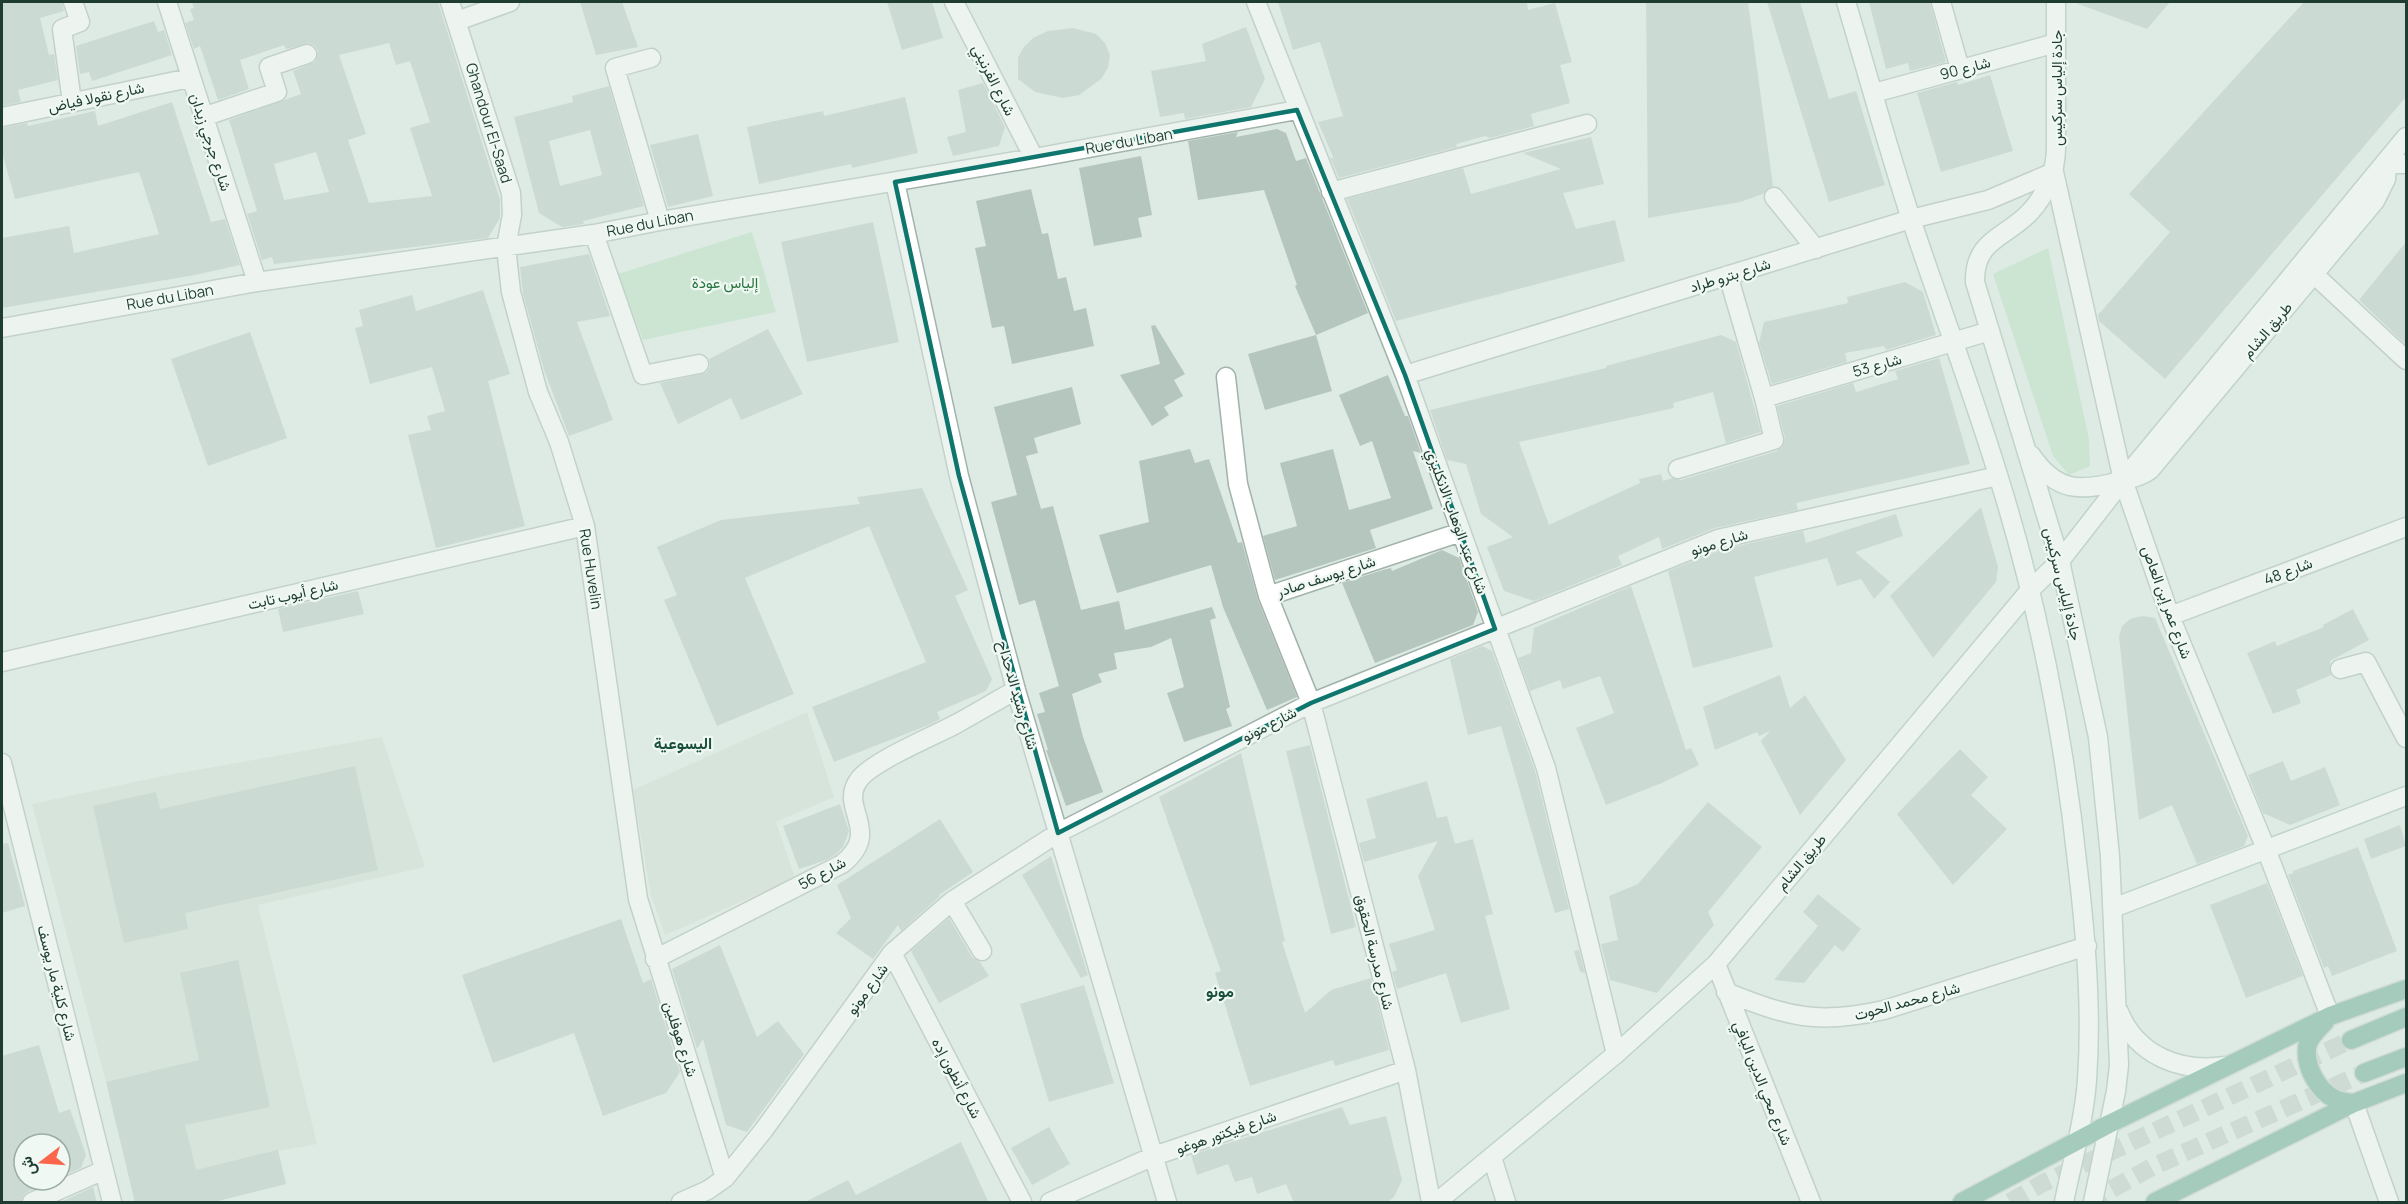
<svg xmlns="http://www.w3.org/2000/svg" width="2408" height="1204" font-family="Manrope,Vazirmatn,sans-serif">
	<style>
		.built { fill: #ccdbd3 }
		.green { fill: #b5debc }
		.building { fill: #b4c6bd; fill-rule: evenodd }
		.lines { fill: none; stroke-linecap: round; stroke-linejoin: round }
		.primary-tunnel { stroke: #b8c8c0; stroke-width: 18; stroke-dasharray: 18 9; stroke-linecap: butt }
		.street-casing { stroke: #a1b3ab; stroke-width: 21 }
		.secondary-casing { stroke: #9cb8ab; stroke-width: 21 }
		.primary-casing { stroke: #c0c8c5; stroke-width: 21 }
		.street { stroke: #fff; stroke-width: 18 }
		.secondary { stroke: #fff; stroke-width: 18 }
		.primary { stroke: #5fa48c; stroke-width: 18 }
		.marked { fill: none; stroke: #0f766e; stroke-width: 4.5; stroke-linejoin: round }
		.labels { text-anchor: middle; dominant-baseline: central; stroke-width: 4.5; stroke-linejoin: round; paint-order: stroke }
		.street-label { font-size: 15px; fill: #1e3c31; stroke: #eff8f2 }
		.park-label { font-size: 15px; fill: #26753d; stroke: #eff8f2 }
		.neighbourhood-label { font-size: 16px; font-weight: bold; fill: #194f3d; stroke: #eff8f2 }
	</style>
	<rect width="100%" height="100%" fill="#deebe4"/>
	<path class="built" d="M807 712 834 797 776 822 795 878 665 935 651 896 633 790Z
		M382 737 425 867 258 905 317 1144 278 1151 286 1184 210 1202 106 1082 32 804 163 776Z"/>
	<path class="green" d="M752 232 776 312 643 340 618 274Z
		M2048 248 2089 439 2090 466 2069 475 2053 456 1993 274Z"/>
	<path class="building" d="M2 2H62L64 11 40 18 49 55 54 54 58 80 18 90 21 102 2 106Z
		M192 2H438L500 200V218L488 238 274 264 272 257 262 260 247 214 257 211 229 120 301 94 293 71 315 62 318 51 315 46 309 43 286 49 284 45 240 60 249 89 218 100 200 46 194 49 185 23 194 20 190 9 194 8ZM389 43 396 65 410 61 430 122 410 128 432 196 369 203 348 140 366 134 339 55ZM316 152 329 192 284 200 274 164Z
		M580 2H622L638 47 596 55Z
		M887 2H932L943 38 902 50Z
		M1278 2H1527L1528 10 1555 3 1572 62 1560 65 1570 103 1531 114 1534 126 1490 138 1485 136 1456 144 1457 147 1339 178 1330 157 1334 159 1318 122 1343 116 1320 42 1293 50Z
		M1646 2H1748L1773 186 1767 189 1763 194 1740 202 1648 218Z
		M1767 2H1800L1829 99 1856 91 1885 185 1829 202Z
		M1869 2H1930L1946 62 1910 71 1908 63 1886 69Z
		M2078 2H2170L2147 29 2078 4Z
		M2304 2H2406V97L2165 379 2099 321 2098 315 2170 232 2129 194Z
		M154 21 158 32 164 30 172 55 92 81 89 72 80 74 76 46Z
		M1246 27 1265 79 1251 107 1185 119 1184 113 1160 117 1151 71 1206 61 1202 44Z
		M1073 28 1096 34 1105 43 1110 55 1108 68 1101 79 1079 95 1063 98 1035 92 1018 79V58L1023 48 1033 38 1048 31Z
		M1990 75 2013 151 1941 172 1917 93 1957 82 1958 85Z
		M983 83 1005 127 999 146 953 156 947 137 966 132 958 90Z
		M609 86 644 206 583 221 584 224 562 227 539 213 514 117 573 102 572 96ZM590 130 602 175 560 186 549 141Z
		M905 97 918 153 852 168 851 164 759 184 747 127 823 111 824 116Z
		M172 102 211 222 225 219 240 265 195 275 2 308V238L69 226 74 253 159 234 139 172 15 199 2 152V128L27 123 28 126 95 111 98 126Z
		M1277 129 1286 133 1296 161 1306 158 1368 313 1316 335 1332 391 1265 410 1248 354 1316 335 1295 286 1297 285 1264 190 1198 200 1188 141 1238 132 1236 137Z
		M698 134 713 196 668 207 650 145Z
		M1591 137 1604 184 1563 193 1576 229 1615 220 1625 261 1396 321 1347 199 1463 168 1471 194 1561 169 1523 153Z
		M1141 156 1152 215 1138 218 1142 237 1094 246 1079 168Z
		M1031 189 1042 234 1048 233 1058 279 1066 277 1074 311 1086 308 1094 346 1012 364 1004 326 992 328 975 248 986 246 976 201Z
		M873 222 899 342 807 362 781 242Z
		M2406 242V345L2359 300Z
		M589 254 610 316 577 322 613 420 569 436 544 370 523 294 520 267Z
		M1905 282 1923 292 1936 335 1886 350 1884 346 1845 353 1847 362 1772 384 1759 343 1764 322 1848 303 1847 297Z
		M483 290 510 374 488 381 525 526 436 548 408 435 431 430 427 416 445 411 432 367 370 384 355 328 363 326 359 310 412 295 416 311Z
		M1155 325 1185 374 1174 380 1183 396 1164 407 1169 415 1152 426 1120 375 1160 364 1151 326Z
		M768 329 803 394 741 420 731 398 678 424 660 383 706 373 710 367 709 359Z
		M250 332 287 438 208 466 171 359Z
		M1721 335 1736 342 1761 432 1726 443 1713 392 1673 403 1674 408 1519 442 1549 525 1640 483 1639 479 1661 474 1663 481 1672 478 1681 480 1777 451 1782 447 1785 438 1777 406 1853 383 1856 392 1898 379 1895 371 1939 358 1970 464 1796 503 1798 510 1715 528 1662 549 1659 537 1618 556 1622 565 1534 601 1504 591 1487 547 1513 537 1481 514 1466 464 1447 460 1430 410 1606 368V366Z
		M1388 375 1405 416H1408L1421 453 1413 451 1433 509 1370 530 1376 548 1275 580 1263 536 1297 526 1280 463 1333 449 1349 510 1391 498 1372 441 1360 446 1339 395Z
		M1072 387 1081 424 1034 438 1038 453 1026 456 1041 509 1053 506 1081 610 1119 601 1125 630 1212 607 1216 618 1210 620 1230 707 1226 709 1232 726 1184 742 1167 693 1184 687 1171 638 1151 647 1114 653 1117 669 1098 674 1102 682 1072 694 1083 737 1103 792 1066 806 1046 750H1048L1037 714 1045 712 1039 693 1059 686 1035 600 1019 605 991 502 1017 495 994 407Z
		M1190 449 1195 463 1209 459 1238 543 1242 542 1258 600 1297 697 1267 710 1223 607 1211 565 1117 593 1099 535 1149 522 1139 461Z
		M922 488 968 590 955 596 992 679 986 691 937 712 940 719 931 724 834 762 812 707 926 662 869 526 745 578 794 694 717 726 664 600 677 595 657 547 721 520 860 504 857 497Z
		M1981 507 1998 567 1996 582 1933 658 1890 596Z
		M1896 514 1903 536 1855 552 1890 582 1874 599 1861 579 1837 586 1827 558 1754 577 1773 647 1693 668 1668 571 1721 550 1803 531 1806 543Z
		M1442 550 1459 558 1478 612 1473 625 1375 663 1342 583 1383 570 1391 568 1392 571Z
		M1631 586 1686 750 1691 748 1699 765 1662 783 1606 805 1576 728 1614 713 1600 676 1563 689 1560 680 1530 691 1518 658 1531 653 1534 628Z
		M358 591 364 614 283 632 278 609Z
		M2353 609 2369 640 2330 661 2331 675 2296 690 2301 703 2273 714 2247 653 2275 641 2277 646 2324 627 2323 625Z
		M2142 616 2155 618 2248 836 2244 846 2197 864 2172 805 2139 820 2119 637 2122 626 2130 619Z
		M1482 646 1492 651 1535 771 1569 909 1555 913 1501 726 1468 735 1450 659Z
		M1780 675 1790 708 1805 695 1846 760 1800 815 1761 741 1770 731 1759 736 1757 732 1715 750 1703 707Z
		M1310 745 1356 927 1331 934 1286 751Z
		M1960 749 1988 777 1971 795 2007 829 1953 885 1897 814Z
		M1241 753 1285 941 1282 942 1305 1013 1331 990 1371 978 1389 1050 1335 1066 1333 1060 1250 1086 1215 973 1221 971 1159 797Z
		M2283 761 2291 781 2325 767 2340 805 2290 825 2263 813 2248 775Z
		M355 766 378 870 185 913 188 929 124 943 93 806 156 792 160 809Z
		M1427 781 1437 818 1447 816 1455 844 1473 839 1493 914 1485 916 1510 1009 1461 1023 1446 973 1397 989 1392 972 1397 970 1389 944 1435 930 1418 876 1438 841 1364 862 1359 843 1376 838 1366 799Z
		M1708 802 1762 847 1708 912 1714 925 1657 993 1610 980 1601 944 1618 940 1609 896 1638 884Z
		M840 804 849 831 843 847 835 855 826 860 799 869 783 826Z
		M940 819 973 872 939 895 940 896 901 931 898 925 873 959 836 933 851 918 837 885Z
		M2400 825 2406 846 2371 859 2364 839Z
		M8 843 25 906 2 913V844Z
		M2358 847 2397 951 2332 976 2328 966 2324 968 2288 875 2293 873V871Z
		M1051 856 1088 975 1081 978 1022 875Z
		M2267 883 2303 976 2246 998 2210 905Z
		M1818 894 1861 929 1843 952 1835 945 1804 983 1774 980 1818 926 1803 912Z
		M949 918 972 957 980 962 989 976 939 1003 911 951Z
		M621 919 643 983 651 979 680 1072 666 1093 603 1116 574 1033 493 1063 462 975Z
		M720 945 757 1037 778 1021 804 1054 747 1132 726 1125 703 1039 697 1049 672 969Z
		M1579 950 1585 973 1580 972 1574 951Z
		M238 960 270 1107 185 1125 196 1170 278 1150 286 1184 210 1203H135L106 1082 199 1060 180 973Z
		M1084 985 1114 1083 1049 1102 1020 1004Z
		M39 1045 59 1113 70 1109 86 1155 81 1168 60 1177V1144H24V1180H54L27 1192 23 1196 21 1203H2V1056Z
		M1342 1107 1350 1125 1386 1116 1402 1180 1394 1197 1386 1203H1294L1286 1184 1257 1194 1252 1177 1235 1182 1228 1164 1197 1175 1191 1155Z
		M1049 1127 1070 1164 1032 1185 1011 1148Z
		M961 1142 989 1203H803L848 1180 856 1195Z
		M93 1187 97 1203H59Z"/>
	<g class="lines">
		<path class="primary-tunnel" d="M2010 1202 2043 1183 2351 1040
			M2088 1202 2152 1167 2364 1073"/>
		<defs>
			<path id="street" d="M167 2 257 282
				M450 2 511 193 512 215 506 247 511 292 538 392 559 442 585 526 638 899 725 1178
				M954 2 1034 158
				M1256 2 1405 375 1546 768 1616 1054
				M1941 2 1960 69
				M457 21 510 2
				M651 58 615 68 660 221
				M1874 93 2056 43
				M72 102 62 29 80 22 73 2
				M2 117 190 78
				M203 117 277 92 269 67 307 54
				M2388 164H2406
				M895 182 959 476 1016 690 1167 1202
				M1331 192 1587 124
				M1774 197 1816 249
				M594 234 643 375 699 364
				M2304 265 2406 360
				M2 328 257 282 594 234 660 221 1034 158 1297 110
				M1405 375 1911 219 1988 200 2054 172 2123 480 2170 616 2266 849 2330 1016
				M1226 377 1238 484 1268 596 1311 703 1406 1070 1431 1202
				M1764 398 1990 331
				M1678 469 1774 440 1764 398 1728 275
				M1268 596 1461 532
				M2170 616 2406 527
				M2 662 585 526
				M2340 669 2366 662 2406 738
				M2 763 112 1202
				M952 901 982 951
				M892 953 1022 1202
				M655 959 842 864C883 831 839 809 858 781 870 762 934 736 956 724 976 713 996 701 1016 690
				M1716 964 1811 1202
				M1726 992C1789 1017 1817 1025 1884 1010L2087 946
				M2354 1103 2389 1202
				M1492 1157 1506 1202
				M32 1202 104 1170
				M681 1202 708 1190 725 1178 763 1131 892 953 952 901 1058 833 1311 703 1718 539 1998 476
				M1050 1202 1154 1156 1406 1070"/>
			<path id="secondary" d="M1846 2C1868 75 1888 149 1912 222 1940 306 1972 390 1998 475 2038 603 2064 737 2078 870 2086 939 2092 1010 2087 1080 2084 1121 2072 1162 2064 1202
				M2056 2V148C2056 171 2046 195 2030 212 2006 238 1974 239 1975 282L2060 561 2098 737 2110 856 2119 1065 2116 1091 2093 1202
				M2031 455C2056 492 2080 492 2120 481 2131 478 2141 477 2150 470L2375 201 2386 179 2387 163
				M2113 908 2406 796
				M2119 1012C2137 1056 2181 1073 2226 1066
				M1437 1202 1616 1054 1716 964 2030 590 2060 561 2123 480 2406 137"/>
			<path id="primary" d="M2325 1022C2318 1029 2308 1038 2307 1048 2305 1067 2318 1091 2335 1099 2341 1102 2348 1102 2354 1103
				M2351 1040 2406 1017
				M2364 1073 2406 1057
				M1962 1202 2109 1124 2330 1016 2406 989
				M2155 1202 2354 1103 2406 1083"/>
		</defs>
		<use href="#street" class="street-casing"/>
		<use href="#secondary" class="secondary-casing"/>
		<use href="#primary" class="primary-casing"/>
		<use href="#street" class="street"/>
		<use href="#secondary" class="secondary"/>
		<use href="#primary" class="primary"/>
	</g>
	<path d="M0 0H2408V1204H0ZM1297 110 1405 375 1495 629 1311 703 1058 833 959 476 895 182Z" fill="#deebe4" fill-opacity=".55" fill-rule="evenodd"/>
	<path class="marked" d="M1297 110 1405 375 1495 629 1311 703 1058 833 959 476 895 182Z"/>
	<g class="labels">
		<g class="street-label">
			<text transform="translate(1965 68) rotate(-15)">شارع 90</text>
			<text transform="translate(994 80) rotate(63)">شارع الفرنيني</text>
			<text transform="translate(2056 88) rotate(-90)">جادة إلياس سركيس</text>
			<text transform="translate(96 97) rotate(-12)">شارع نقولا فياض</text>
			<text transform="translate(489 123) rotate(73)">Ghandour El-Saad</text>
			<text transform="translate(1129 141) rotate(-10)">Rue du Liban</text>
			<text transform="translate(211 142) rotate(72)">شارع جرجي زيدان</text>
			<text transform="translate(650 223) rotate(-11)">Rue du Liban</text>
			<text transform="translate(1730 275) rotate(-17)">شارع بترو طراد</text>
			<text transform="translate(170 297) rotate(-10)">Rue du Liban</text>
			<text transform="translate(2267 330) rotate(-50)">طريق الشام</text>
			<text transform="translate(1877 365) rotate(-16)">شارع 53</text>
			<text transform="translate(1457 521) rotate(70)">شارع عبد الوهاب الانكليزي</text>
			<text transform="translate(1719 542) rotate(-17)">شارع مونو</text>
			<text transform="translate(591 569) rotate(81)">Rue Huvelin</text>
			<text transform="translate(2288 571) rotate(-21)">شارع 48</text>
			<text transform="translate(1326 576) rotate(-18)">شارع يوسف صادر</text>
			<text transform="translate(2063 584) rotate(76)">جادة إلياس سركيس</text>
			<text transform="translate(293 594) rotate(-13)">شارع أيوب تابت</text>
			<text transform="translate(2167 602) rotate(70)">شارع عمر إبن العاص</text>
			<text transform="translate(1018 695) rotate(74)">شارع رشيد الدحداح</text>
			<text transform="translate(1269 724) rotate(-27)">شارع مونو</text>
			<text transform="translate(1801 862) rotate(-50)">طريق الشام</text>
			<text transform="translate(822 873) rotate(-29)">شارع 56</text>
			<text transform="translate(1375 952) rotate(76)">شارع مدرسة الحقوق</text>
			<text transform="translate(57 983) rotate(76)">شارع كلية مار يوسف</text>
			<text transform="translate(867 989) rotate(-54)">شارع مونو</text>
			<text transform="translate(1907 1001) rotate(-15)">شارع محمد الحوت</text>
			<text transform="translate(681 1039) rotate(72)">شارع هوفلين</text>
			<text transform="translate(957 1078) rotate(62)">شارع أنطون إده</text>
			<text transform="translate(1763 1083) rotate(68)">شارع محي الدين اليافي</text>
			<text transform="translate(1226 1132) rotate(-19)">شارع فيكتور هوغو</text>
		</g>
		<g class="park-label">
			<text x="725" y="282">إلياس عودة</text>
		</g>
		<g class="neighbourhood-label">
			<text x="683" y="743">اليسوعية</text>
			<text x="1220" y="991">مونو</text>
		</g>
	</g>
	<rect width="2408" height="1204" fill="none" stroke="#1e3c31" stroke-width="6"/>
	<g transform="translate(42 1162) rotate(253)"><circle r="28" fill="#eff8f2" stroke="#9bada5" stroke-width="1.5"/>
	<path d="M0-4.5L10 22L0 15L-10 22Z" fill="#fc664c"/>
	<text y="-9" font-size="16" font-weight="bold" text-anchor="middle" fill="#1e3c31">ش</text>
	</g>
</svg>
